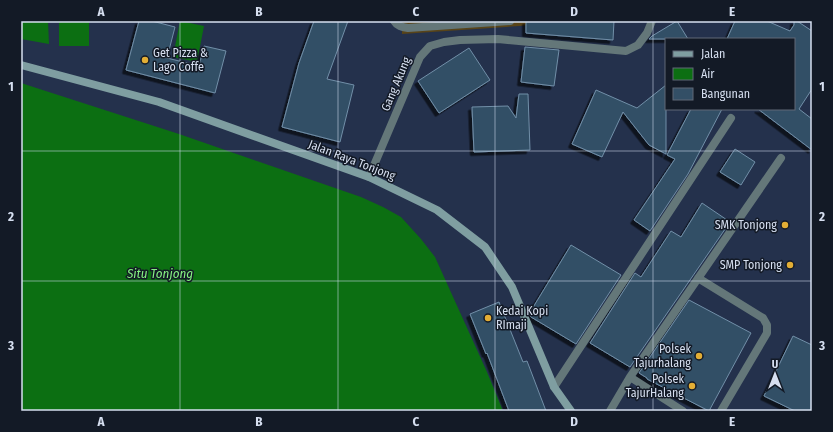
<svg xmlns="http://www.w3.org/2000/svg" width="833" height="432" font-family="'Fira Sans Condensed',sans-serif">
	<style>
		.green { fill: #584419 }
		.water { fill: #0c6f12 }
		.building { fill: #334f66; stroke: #718fa8; filter: url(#shadow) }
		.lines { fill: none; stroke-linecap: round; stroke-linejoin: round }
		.lane { stroke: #647779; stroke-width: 8 }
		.street { stroke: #647779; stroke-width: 8 }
		.secondary { stroke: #7f9ea1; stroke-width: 8 }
		.grid { fill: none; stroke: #d6dff0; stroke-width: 1; stroke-opacity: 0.55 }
		.poi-dot { fill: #e3ae35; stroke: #131a26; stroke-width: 1.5 }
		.labels { text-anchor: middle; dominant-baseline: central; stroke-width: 3; stroke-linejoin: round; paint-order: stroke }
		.poi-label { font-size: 12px; fill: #d6dff0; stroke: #131a26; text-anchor: end }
		.street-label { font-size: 12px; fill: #d6dff0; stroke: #131a26 }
		.water-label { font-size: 13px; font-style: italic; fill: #85f281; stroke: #131a26 }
		.neatline { fill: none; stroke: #d6dff0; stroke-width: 1.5 }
		.grid-label { font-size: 13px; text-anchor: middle; font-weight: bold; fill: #d6dff0 }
	</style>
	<defs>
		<filter id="shadow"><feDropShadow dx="-3.5" dy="3.5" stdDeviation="0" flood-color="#0009"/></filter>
	</defs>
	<rect width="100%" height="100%" fill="#24314c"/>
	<path class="green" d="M402 21H550L549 24 402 34Z"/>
	<path class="water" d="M21 21H48L49 44 21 39Z
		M59 21H89V46H59Z
		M180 21 204 26 197 62 173 57Z
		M21 83 179 134 361 197 383 207 401 217 421 239 435 257 487 372 503 411H21Z"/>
	<path class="building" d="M139 21H152L175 27 167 58 199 66 204 46 226 51 215 93 126 70Z
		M314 21H348L327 79 354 85 340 142 282 127 299 63Z
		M526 21H614L613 40 526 33Z
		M677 21 688 39H649L652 36Z
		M735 21H767L790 31 794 25V21H797L812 31V89L799 109 812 119V150L758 109H794V39H727Z
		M525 47 559 50 554 86 521 82Z
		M469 48 490 80 439 113 418 81Z
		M666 85V154L649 145 623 112 602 157 572 144 596 90 637 108Z
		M519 94H528L530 150 474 152 472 107 508 106 516 118Z
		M691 109H722L688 174 650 231 634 220 675 159 667 155Z
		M735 149 755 162 741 185 720 172Z
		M702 203 730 222 630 367 590 343 635 273 641 277 671 231 681 237Z
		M571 245 621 275 576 344 531 317 529 314Z
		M689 300 751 333 709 411 647 379V378L639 373Z
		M499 302 523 362 527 361 546 411H509L487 353 486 354 470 314Z
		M793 336 812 345V411H795L764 396Z"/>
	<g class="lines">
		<path class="lane" d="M394 21C397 26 402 27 408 28L510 21
			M369 177 420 57 430 46 444 42 460 40 498 39 626 51 638 45 647 33 652 21
			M698 278 763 318 767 325V333L721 411
			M630 377 683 411
			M610 411 630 377 781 158"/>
		<path class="street" d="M554 387 731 118"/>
		<path class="secondary" d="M21 65 159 102 369 177 437 210 485 247 512 287 554 387 571 411"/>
	</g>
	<path class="grid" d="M180 21V411M338 21V411M495 21V411M653 21V411M21 151H812M21 281H812"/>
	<g class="poi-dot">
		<circle cx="145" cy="60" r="4"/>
		<circle cx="785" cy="225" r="4"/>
		<circle cx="790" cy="265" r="4"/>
		<circle cx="488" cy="318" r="4"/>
		<circle cx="699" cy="356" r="4"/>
		<circle cx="692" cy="386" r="4"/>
	</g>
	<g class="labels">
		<g class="poi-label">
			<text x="153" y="53" text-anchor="start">Get Pizza &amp;<tspan x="153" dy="14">Lago Coffe</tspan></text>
			<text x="777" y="225">SMK Tonjong</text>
			<text x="782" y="265">SMP Tonjong</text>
			<text x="496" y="311" text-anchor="start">Kedai Kopi<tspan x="496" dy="14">RImaji</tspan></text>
			<text x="691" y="349">Polsek<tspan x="691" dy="14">Tajurhalang</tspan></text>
			<text x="684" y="379">Polsek<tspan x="684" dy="14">TajurHalang</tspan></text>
		</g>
		<g class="street-label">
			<text transform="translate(396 84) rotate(-67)">Gang Akung</text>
			<text transform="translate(352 160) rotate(21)">Jalan Raya Tonjong</text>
		</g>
		<g class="water-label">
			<text x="160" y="273">Situ Tonjong</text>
		</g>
	</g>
	<rect width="833" height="432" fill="none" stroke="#131a26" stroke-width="44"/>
	<rect x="665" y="38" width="130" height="72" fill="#131a26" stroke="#616977"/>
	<rect x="673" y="51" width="20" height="6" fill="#7f9ea1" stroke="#616977"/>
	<text x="701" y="58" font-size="12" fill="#d6dff0">Jalan</text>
	<rect x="673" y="68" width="20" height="12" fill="#0c6f12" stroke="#616977"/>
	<text x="701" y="78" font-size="12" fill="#d6dff0">Air</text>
	<rect x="673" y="88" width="20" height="12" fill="#334f66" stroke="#616977"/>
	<text x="701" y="98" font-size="12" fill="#d6dff0">Bangunan</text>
	<g transform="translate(775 374)" stroke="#131a26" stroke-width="3" paint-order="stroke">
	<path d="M0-3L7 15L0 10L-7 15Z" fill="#d6dff0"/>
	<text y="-6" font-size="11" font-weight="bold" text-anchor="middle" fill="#d6dff0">U</text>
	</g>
	<rect x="22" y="22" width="789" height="388" class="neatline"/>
	<g class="grid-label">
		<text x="101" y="16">A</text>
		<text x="259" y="16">B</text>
		<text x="416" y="16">C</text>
		<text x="574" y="16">D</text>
		<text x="732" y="16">E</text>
		<text x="11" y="91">1</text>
		<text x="822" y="91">1</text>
		<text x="11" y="221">2</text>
		<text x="822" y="221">2</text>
		<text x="11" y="350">3</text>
		<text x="822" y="350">3</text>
		<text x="101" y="426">A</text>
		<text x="259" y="426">B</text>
		<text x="416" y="426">C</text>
		<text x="574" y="426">D</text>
		<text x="732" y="426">E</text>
	</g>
</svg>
